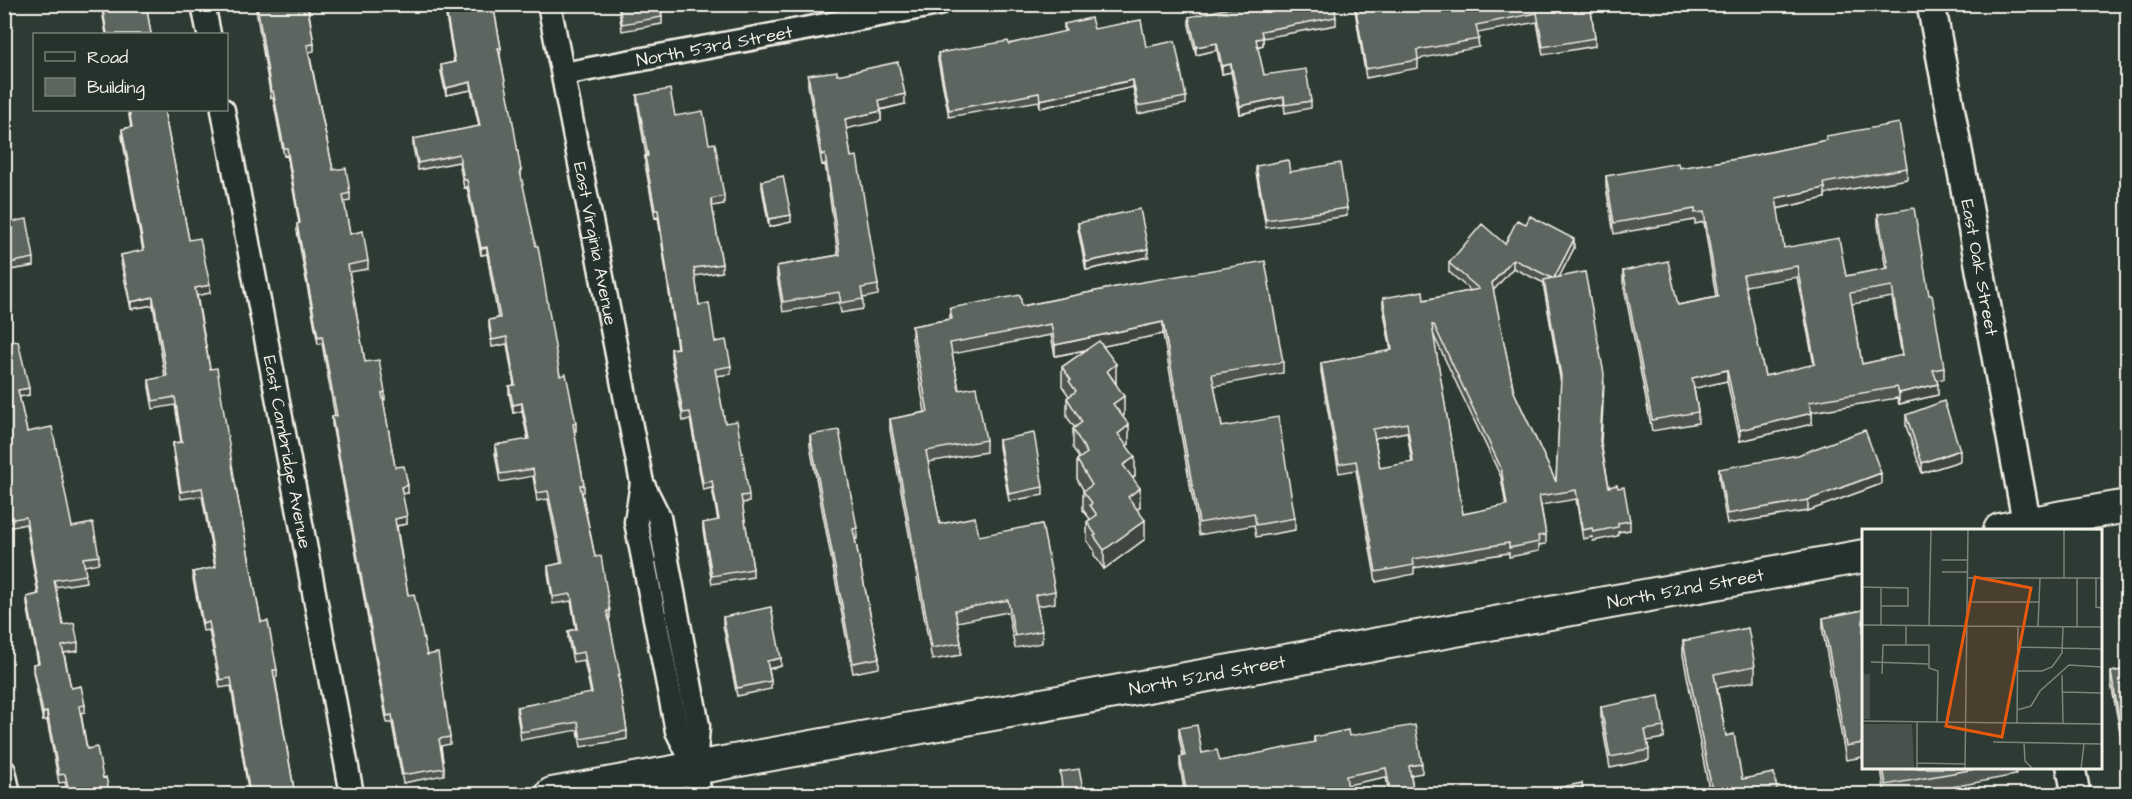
<svg xmlns="http://www.w3.org/2000/svg" width="2132" height="799" font-family="'Architects Daughter',sans-serif">
	<style>
		.lines { fill: none; stroke-linecap: round; stroke-linejoin: round }
		.minor-casing { stroke: #f4f1e8; stroke-width: 27 }
		.tertiary-casing { stroke: #f4f1e8; stroke-width: 32 }
		.secondary-casing { stroke: #f4f1e8; stroke-width: 36 }
		.minor { stroke: #26332d; stroke-width: 22 }
		.tertiary { stroke: #26332d; stroke-width: 27 }
		.secondary { stroke: #26332d; stroke-width: 32 }
		.wall { fill: #4f5751; stroke: #f4f1e8; stroke-width: 1.5; fill-rule: evenodd }
		.shaded-wall { fill: #404742; stroke: #f4f1e8; stroke-width: 1.5 }
		.building { fill: #5c655e; stroke: #f4f1e8; stroke-width: 1.5; fill-rule: evenodd }
		.labels { text-anchor: middle; dominant-baseline: central; stroke-width: 4.5; stroke-linejoin: round; paint-order: stroke }
		.street-label { font-size: 18px; fill: #f4f1e8; stroke: #26332d }
		.inset-road { fill: none; stroke: #7d847c; stroke-width: 1.5 }
		.view { fill: #e8590c; fill-opacity: 0.15; stroke: #e8590c; stroke-width: 3 }
		.inset-edge { fill: none; stroke: #f4f1e8; stroke-width: 3 }
	</style>
	<rect width="100%" height="100%" fill="#2e3b34"/>
	<filter id="ink" filterUnits="userSpaceOnUse"><feTurbulence type="fractalNoise" baseFrequency=".0167" numOctaves="2"/><feDisplacementMap in="SourceGraphic" scale="12" xChannelSelector="R" yChannelSelector="G"/><feConvolveMatrix kernelMatrix="1 2 1 2 8 2 1 2 1" color-interpolation-filters="sRGB"/></filter>
	<g filter="url(#ink)">
		<g class="lines">
			<defs>
				<g id="minor">
					<path d="M203 4 209 34"/>
					<path id="s1" d="M549 4 642 483 659 517 698 726 695 768 700 794"/>
					<path id="s2" d="M563 74 938 4"/>
					<path id="s3" d="M223 110 352 794"/>
					<path d="M642 483 636 522 677 731 695 767"/>
					<path d="M4 771 9 794"/>
				</g>
				<g id="tertiary">
					<path id="s4" d="M1931 4 2028 530"/>
					<path d="M2071 768 2076 794"/>
				</g>
				<g id="secondary">
					<path d="M2000 530 2063 517 2128 506"/>
					<path id="s5" d="M552 794 1864 556"/>
				</g>
			</defs>
			<use href="#minor" class="minor-casing"/>
			<use href="#tertiary" class="tertiary-casing"/>
			<use href="#secondary" class="secondary-casing"/>
			<use href="#minor" class="minor"/>
			<use href="#tertiary" class="tertiary"/>
			<use href="#secondary" class="secondary"/>
		</g>
		<path class="wall" d="M101 4H146L151 34H106Z
			M255 4H317L308 6 314 44V51L309 52 333 170 350 193V201L344 202 350 234 368 261V269L349 272 365 362 385 392V400H383L395 467 408 493 402 494 407 524 397 526 408 595 427 655 450 737V744L441 746 444 768V775L403 783 392 723H387L332 424V417L335 416 322 343 318 344 297 231V224L299 223 287 155 284 156 273 98H271Z
			M444 4H493L501 48 500 55 521 171V178L560 376 576 423V431H574L584 485V492H582L595 557 610 611V618L609 619 620 682H619L627 731V739L581 747 578 730 521 740 517 714V707L591 694 584 660 573 662 568 638V631L576 629 571 601 553 604 548 573V566L561 563 548 499 537 501 533 476 500 482 495 453V445L528 440 522 411 513 413 509 394V386L514 385 507 344 492 347 489 327V320L498 318 487 254 481 255 467 187 464 188 459 162 418 170 413 147V139L479 126 471 90 446 95 441 72V65L454 62Z
			M618 4H660L662 17V24L622 31Z
			M1354 4H1590L1595 38V46L1543 55 1537 22 1477 33 1479 47 1418 59V68L1366 78Z
			M1189 17H1336V25L1263 38V45L1257 47 1264 75 1311 101V108L1285 113 1284 104 1240 114 1231 72 1222 74 1217 50 1196 55 1189 25Z
			M1064 24 1094 29 1146 47 1186 97V104L1138 114 1133 87 1040 108 1039 101 949 117 938 61V53L1009 44 1064 32Z
			M808 75H837L905 104 881 110V121L846 128 851 157 878 285V295L863 298V309L841 313 839 302 783 312 777 276V266L838 255 825 164 822 165 808 85Z
			M637 95 675 116 709 144 724 196V204L712 206 722 264V272L695 276 699 305 715 342 731 366V374L716 376 725 423 749 495V502L742 503 753 569V577L712 584 703 530V523L718 521 712 488 703 490 690 419 683 421 671 357V349L677 348 658 217 655 218 645 164V156H646L637 102Z
			M128 110H164L189 240 210 293 197 295 210 369 235 483 261 622 277 670V677L275 678 295 795H249L231 686 220 688 209 630 203 631 193 579V572L215 568 202 496 181 499 173 451V443L181 442 175 405 153 409 149 387V380L165 377 153 305 131 309 121 263V255L143 251 122 137V129L131 127Z
			M1826 136 1907 168V179L1825 194V198L1777 209 1784 248 1846 276 1886 269 1878 225V214L1929 295 1944 368V379L1936 380 1938 395 1899 404 1897 398 1812 412V424L1740 441 1727 381 1694 388 1698 412V423L1652 431 1623 282V271L1678 305 1716 297 1704 222 1695 224V220L1614 234 1606 187V176L1679 168 1737 159 1826 140ZM1797 277 1814 365 1765 376 1745 286ZM1892 297 1902 356 1862 364 1852 304Z
			M1256 166 1290 172 1347 208V216L1266 228 1256 173Z
			M762 181 791 222 769 227 762 188Z
			M4 223 34 258V266L4 271Z
			M1078 223 1148 257 1086 270 1078 230Z
			M1505 244 1574 248 1559 277 1604 383 1601 443 1609 487 1630 521V530L1618 532V536L1593 541 1592 537 1583 539 1576 499 1541 505 1546 535V544L1539 545V551L1509 557V553L1414 568V574L1376 582 1356 470 1339 473 1321 372V363L1391 351 1383 307V298L1424 300 1471 291 1449 272V263ZM1513 268 1544 283V289L1561 383 1556 482 1514 392 1493 290ZM1433 334 1501 477 1506 506 1463 514ZM1407 432 1412 463 1380 468 1375 438Z
			M1131 284 1283 362V373L1214 386 1222 427 1295 518V530L1256 537 1254 525 1199 535 1163 334 1103 346 1116 384 1124 415 1122 416 1129 444 1127 446 1135 476 1133 477 1140 507 1137 509 1145 539 1104 569 1094 555V550L1087 541V522L1090 519 1083 510V491H1084L1077 479V460L1079 458 1073 448V429L1075 428 1067 417V398L1069 396 1062 386V367L1086 350 1055 356 1051 335 952 354 959 390 986 440V452L928 462 940 524 979 536 1055 591V603L1037 606 1042 631V643L1015 648 1008 612 957 622 961 643V655L932 660 890 430V419L925 412 912 338V326L950 319V308L1022 306Z
			M4 292 11 342 29 395 19 397 27 432 72 527 99 556V563L84 566 86 582 55 587 63 625 78 643V651L64 653 71 688 85 705V712L81 713 87 749 109 791 122 795H68L65 782 59 783 47 720 43 721 33 672V664L38 663 27 604V597L38 594 26 524 7 528 4 515Z
			M1906 415 1960 461 1922 473 1906 426Z
			M810 435 857 528V539H855L879 658V668L853 673 810 446Z
			M999 440 1043 487V495L1009 501 999 447Z
			M1719 469 1881 484 1808 511 1727 524 1719 479Z
			M1863 610V757L1846 760 1823 632V618Z
			M723 617 781 666 769 669 771 681V689L737 696 723 625Z
			M1683 641 1755 666V681L1717 688 1726 736 1742 779 1778 795H1710L1683 655Z
			M2127 669V795H2125L2121 776V765L2126 764 2111 683V672Z
			M1601 707 1664 727V738L1647 741 1649 750V760L1610 768 1601 718Z
			M1179 728 1202 753 1220 761 1314 743V737L1349 736 1422 764V773L1411 775 1414 795H1389L1386 777 1347 785 1349 795H1185L1180 766V757L1183 756 1179 737Z
			M1881 768H2016V775L1910 795H1885Z"/>
		<path class="shaded-wall" d="M1263 38V45L1256 47V39Z
			M1217 43V50L1196 55V47Z
			M1231 64V72L1222 74V66Z
			M1133 80V87L1040 108V100Z
			M471 82V90L446 95V88Z
			M905 94V104L879 110V100Z
			M1284 97V104L1240 114V106Z
			M881 111V121L845 129V119Z
			M1825 188V198L1776 209V198Z
			M791 215V222L769 227V219Z
			M1574 239V248L1554 287V278Z
			M487 247V254L481 255V248Z
			M1148 249V257L1086 270V262Z
			M1513 259V268L1492 292V283Z
			M210 285V293L195 296V288Z
			M153 297V305L131 309V302Z
			M1163 322V334L1055 356V345Z
			M1116 364V384L1107 371Z
			M1727 370V381L1692 389V378Z
			M1938 384V395L1899 404V393Z
			M29 388V395L18 397V390Z
			M1124 396V415L1113 423V404Z
			M522 403V411L513 413V405Z
			M1812 413V424L1740 441V430Z
			M1129 425V444L1118 453V434Z
			M1960 450V461L1922 473V463Z
			M1135 457V476L1123 484V465Z
			M1881 473V484L1808 511V500Z
			M408 485V493L401 494V487Z
			M1140 488V507L1128 516V497Z
			M407 516V524L395 526V519Z
			M1145 520V539L1104 569V550Z
			M781 658V666L767 669V661Z
			M47 712V720L43 721V713Z"/>
		<path class="building" d="M102 4H146L151 34H107Z
			M257 4H307L314 44 307 45 333 170 346 168 350 193 343 195 350 234 363 231 368 261 348 265 365 362 379 360 385 392 382 393 395 467 404 466 408 485 401 487 407 516 395 519 408 595 414 594 427 655 438 653 450 737 439 739 444 768 403 775 392 715 387 716 332 417 337 416 322 336 318 337 297 224 300 223 287 148H284L273 91H271Z
			M445 4H493L501 48H498L510 105 521 171H520L536 246H538L560 376 566 374 576 423 573 424 584 485H580L595 557 601 556 610 611H607L620 675H618L627 731 581 739 578 722 521 732 517 707 592 693 584 652 573 654 568 631 577 629 571 594 553 597 548 566 563 563 548 491 537 493 533 469 500 474 495 445 529 439 522 403 513 405 509 386 515 385 507 337 492 340 489 320 500 318 487 247 481 248 467 180H464L459 154 418 163 413 139 480 126 471 82 446 88 441 65 455 62Z
			M619 4H660L662 17 622 24Z
			M1247 4H1334L1336 17 1261 31 1263 38 1256 39 1264 75 1306 69 1311 101 1285 105 1284 97 1240 106 1231 64 1222 66 1217 43 1196 47 1189 17Z
			M1355 4H1590L1595 38 1543 47 1537 13 1476 25 1479 39 1417 50 1418 60 1366 69Z
			M1091 18 1094 29 1141 20 1146 47 1175 41 1186 97 1138 106 1133 80 1040 100 1039 93 949 110 938 53 1008 41 1009 44 1066 31 1064 24Z
			M898 62 905 94 879 100 881 111 845 119 851 157 857 156 878 285 861 288 863 299 841 303 839 292 783 302 777 266 840 255 825 154 822 155 808 75 837 71V75Z
			M670 89 675 116 703 111 709 144 715 143 724 196 711 199 722 264 694 268 699 305 709 303 715 342 726 340 731 366 715 369 725 423 737 421 749 495 741 496 753 569 712 576 703 523 719 520 712 481 703 483 690 412 683 413 671 349 678 348 658 210H655L645 156H648L637 95Z
			M129 110H164L189 240 200 238 210 285 195 288 210 369 217 368 235 483 261 622 268 621 277 670H273L295 795H250L231 678 220 680 209 622 203 624 193 572 216 567 202 488 181 492 173 443 182 442 175 397 153 401 149 380 167 376 153 297 131 302 121 255 144 250 122 129 132 127Z
			M1899 123 1907 168 1824 183 1825 188 1776 198 1784 248 1839 238 1846 276 1888 268 1878 214 1914 208 1929 295H1932L1944 368 1933 370 1938 384 1899 393 1897 387 1809 402 1812 413 1740 430 1727 370 1692 378 1698 412 1652 420 1623 271 1668 261 1678 305 1718 297 1704 212 1695 213V209L1614 223 1606 176 1678 163 1679 168 1737 159 1827 140 1826 136ZM1797 266 1815 364 1765 376 1743 275ZM1892 286 1903 355 1862 364 1850 293Z
			M1288 160 1290 172 1340 163 1347 208 1266 220 1256 166Z
			M783 176 791 215 769 219 762 181Z
			M1140 209 1148 249 1086 262 1078 223Z
			M1530 216 1574 239 1554 278 1585 272 1604 374 1600 441 1609 487 1617 485 1618 488 1624 487 1630 521 1618 523V527L1593 532 1592 528 1583 530 1576 490 1539 496 1546 535 1538 536 1539 542 1509 548V543L1413 559 1414 565 1376 572 1356 461 1339 464 1321 363 1392 350 1383 298 1423 291 1424 300 1479 289 1449 263 1482 224 1505 244 1517 220 1526 224ZM1513 259 1552 278 1544 280 1561 376 1556 482 1514 392 1492 283ZM1432 325H1434L1501 468 1507 505 1463 514ZM1407 423 1413 462 1380 468 1373 429Z
			M27 219 34 258 4 264V223Z
			M1265 261 1283 362 1212 374 1222 427 1278 417 1295 518 1256 525 1254 513 1199 523 1163 322 1055 345 1051 324 950 343 959 390 976 387 986 440 926 451 940 524 975 517 979 536 1042 524 1055 591 1035 595 1042 631 1015 636 1008 600 955 610 961 643 932 648 890 419 928 412 912 326 952 319 950 308 1020 295 1022 306 1131 284Z
			M4 292 11 342 18 341 29 388 18 390 27 432 52 427 72 527 93 523 99 556 83 558 86 575 54 580 63 625 74 623 78 643 62 646 71 688 81 686 85 705 79 706 87 749 97 747 103 778 106 777 109 791 120 789 122 795H70L65 774 59 775 47 712 43 713 33 664 39 663 27 597 39 594 26 517 7 520 4 507Z
			M1099 341 1116 364 1107 371 1124 396 1113 404 1129 425 1118 434 1135 457 1123 465 1140 488 1128 497 1145 520 1104 550 1094 536 1096 535 1087 522 1097 515 1090 505 1092 503 1083 491 1092 485 1077 460 1087 453 1073 429 1082 422 1067 398 1076 391 1069 381 1071 380 1062 367Z
			M1944 401 1960 450 1922 463 1906 415Z
			M839 430 857 528 853 529 879 658 853 663 810 435Z
			M1865 430 1881 473 1808 500 1727 514 1719 469 1798 455Z
			M1034 433 1043 487 1009 494 999 440Z
			M771 607 781 658 767 661 771 681 737 688 723 617Z
			M1863 610V743L1846 746 1823 618Z
			M1748 628 1755 666 1714 674 1726 736 1734 734 1742 779 1774 773 1778 795H1713L1683 641Z
			M2127 669V762L2111 672Z
			M1659 696 1664 727 1645 730 1649 750 1610 757 1601 707Z
			M1197 725 1202 753 1217 750 1220 761 1315 742 1314 737 1348 730 1349 736 1415 725 1422 764 1409 766 1414 795H1391L1386 768 1346 776 1349 795H1321L1320 790 1298 795H1207L1206 793 1187 795 1180 757 1185 756 1179 728Z
			M2127 764V795L2121 765Z
			M1883 768H1981L1886 785Z
			M1079 769 1084 795H1033V792L1062 787 1060 772Z
			M1582 783 1584 795H1524Z"/>
	</g>
	<g class="labels">
		<g class="street-label">
			<text stroke="none"><textPath href="#s2" startOffset="154">North 53rd Street</textPath></text>
			<text stroke="none"><textPath href="#s1" startOffset="244">East Virginia Avenue</textPath></text>
			<text stroke="none"><textPath href="#s4" startOffset="268">East Oak Street</textPath></text>
			<text stroke="none"><textPath href="#s3" startOffset="348">East Cambridge Avenue</textPath></text>
			<text stroke="none"><textPath href="#s5" startOffset="1152">North 52nd Street</textPath></text>
			<text stroke="none"><textPath href="#s5" startOffset="666">North 52nd Street</textPath></text>
		</g>
	</g>
	<g transform="translate(1862 529)">
		<rect width="240" height="240" fill="#2e3b34"/>
		<path d="M0 145H8V190H0ZM0 195H50L52 240H0Z" fill="#48524c"/>
		<path class="inset-road" d="M190 0 240 1M80 31H106M80 43H106M106 49H240M202 49V0M234 49V78L240 79M0 58 46 59V77H19M106 73H178M0 96 107 97M19 96V58M67 96 69 0M105 97 240 98M176 97 178 49M215 98V49M44 116V97M156 118 240 120M9 133 67 135M155 142H180L190 138 200 124 201 98M20 145 21 116H67V139L76 142 75 193M200 146 201 194M201 163 240 164M155 181 169 177 178 162 207 136 239 138M0 192 240 195M55 193V240M155 194 156 97M131 213 240 215M162 214 163 232 171 240M55 234 103 235M103 240 106 0M219 240 222 215"/>
		<path class="view" d="M113 48 169 59 140 208 84 197Z"/>
		<rect width="240" height="240" class="inset-edge"/>
	</g>
	<rect width="2132" height="799" fill="none" stroke="#26332d" stroke-width="24"/>
	<rect x="12" y="12" width="2108" height="775" fill="none" stroke="#f4f1e8" stroke-width="2" filter="url(#ink)"/>
	<rect x="33" y="33" width="195" height="78" fill="#26332d" stroke="#787f78" stroke-width="1.5"/>
	<rect x="45" y="52" width="30" height="9" fill="#26332d" stroke="#787f78" stroke-width="1.5"/>
	<text x="87" y="63" font-size="18" fill="#f4f1e8">Road</text>
	<rect x="45" y="78" width="30" height="18" fill="#5c655e" stroke="#787f78" stroke-width="1.5"/>
	<text x="87" y="93" font-size="18" fill="#f4f1e8">Building</text>
</svg>
